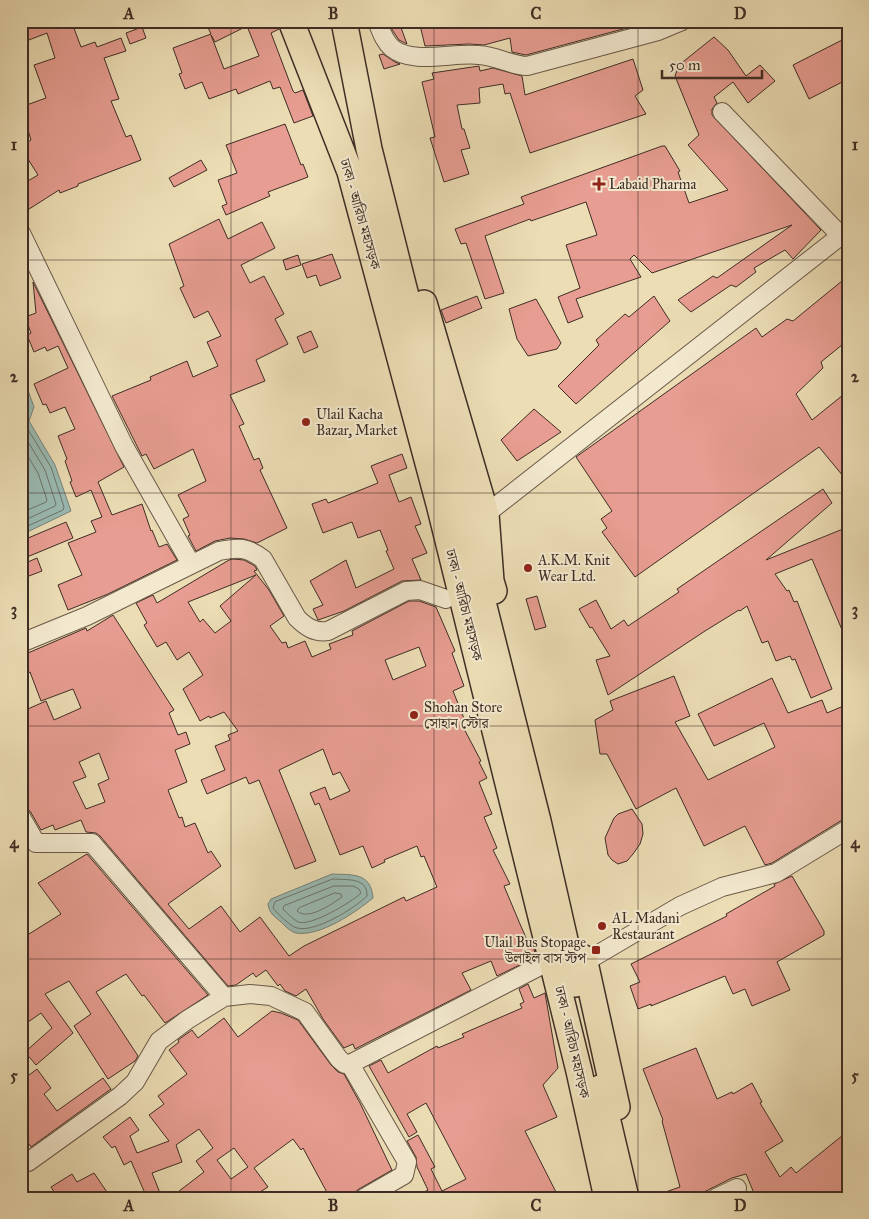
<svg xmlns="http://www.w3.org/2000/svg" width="869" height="1219" font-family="'IM FELL Great Primer','Noto Serif Bengali',serif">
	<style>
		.water { fill: #9abbb4; stroke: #76827b }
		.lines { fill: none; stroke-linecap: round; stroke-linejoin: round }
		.shore { stroke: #6c746c; stroke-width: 1 }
		.building { fill: #e79d91; stroke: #3f2d25; fill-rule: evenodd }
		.minor-casing { stroke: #6a5949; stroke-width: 20 }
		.highway-casing { stroke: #3f2d25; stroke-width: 28 }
		.minor { stroke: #f3e9cf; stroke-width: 18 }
		.highway { stroke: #ecddb5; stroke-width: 25 }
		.grid { fill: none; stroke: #3f2d25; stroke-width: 1; stroke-opacity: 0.55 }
		.poi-dot { fill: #8f2418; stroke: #f3e9cf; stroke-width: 2 }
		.labels { text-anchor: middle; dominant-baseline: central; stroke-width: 4; stroke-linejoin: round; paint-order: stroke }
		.poi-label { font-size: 14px; fill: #3f2d25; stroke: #f3e9cf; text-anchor: start }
		.street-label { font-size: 14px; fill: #3f2d25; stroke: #f3e9cf }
		.neatline { fill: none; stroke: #3f2d25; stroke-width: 2 }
		.grid-label { font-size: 16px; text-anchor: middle; font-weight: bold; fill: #3f2d25 }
	</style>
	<rect width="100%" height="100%" fill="#ecddb5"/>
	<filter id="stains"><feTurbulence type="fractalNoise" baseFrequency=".004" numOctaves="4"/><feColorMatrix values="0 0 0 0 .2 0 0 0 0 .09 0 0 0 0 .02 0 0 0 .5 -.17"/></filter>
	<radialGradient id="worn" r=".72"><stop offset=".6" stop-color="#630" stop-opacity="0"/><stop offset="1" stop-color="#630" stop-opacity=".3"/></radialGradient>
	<path class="water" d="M21 371 34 407 29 421 55 465 71 511 21 535Z
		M332 874C352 875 371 872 373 898 356 912 320 937 296 933 291 932 285 926 281 922 274 916 269 913 268 904L271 899Z"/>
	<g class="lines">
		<path class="shore" d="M21 385 28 406 24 423 51 467 64 507 63 510 21 529
			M21 430 45 470 56 504 55 506 21 522
			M21 445 38 473 47 500 46 502 21 513
			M333 879C346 880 368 877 367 896 355 908 315 933 297 928 291 927 277 913 273 908L275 902Z
			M334 886H353L359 889 361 893C352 902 310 927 298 922 293 919 287 913 283 909L284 906Z
			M335 893 341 894 342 897C332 904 308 921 297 911L299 908Z"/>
	</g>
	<path class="building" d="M21 21H74L72 23 81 47 95 42 97 47 121 38 126 51 104 58 119 99 111 101 126 137 131 135 141 160 78 184V186L60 193 59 190 26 211 21 203V185L38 175 21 148V146L31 140 21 107 46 98 34 65 55 58 47 33 21 43Z
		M205 21H277L279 29 271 33 293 91 295 93 303 90 313 116 294 123 280 87 273 89 270 81 238 94 236 89 209 99 202 82 185 89 179 74 182 73 173 48 211 34ZM247 26 259 56 224 69 211 35 215 42Z
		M419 21H653L526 55 512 52 510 38 484 45 469 44 425 46Z
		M400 25 407 44 399 40 391 28Z
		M142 27 146 38 130 44 126 33Z
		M714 37 728 50 746 76 760 65 775 81 748 103 733 82 714 97 717 103 712 109V115L821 230 793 259 785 250 754 268 756 272 736 287 731 285 691 312 678 300 713 276 717 278 792 225 652 273 634 255 630 259 641 277 576 299 583 317 568 323 558 297 580 288 566 245 597 235 586 202 531 221 530 219 485 236 504 293 485 299 466 243 461 244 455 229 524 204 521 197 662 146H665L680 171 678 172 689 203 728 190 688 145 699 135 675 76 679 65Z
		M848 37V79L809 99 793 65Z
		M383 54 395 62 400 64 384 69 379 55Z
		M633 59 643 90 635 96 646 114 530 153 510 93 505 94 503 84 479 88 480 103 457 105 462 129H464L470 148 461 150 469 174 444 182 430 138 435 137 422 82 434 79 432 73 479 66 480 71 493 68 522 76 525 95Z
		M285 124 301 165 303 164 308 177 268 192 270 196 226 215 222 206 227 204 218 180 237 173 226 145Z
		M201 160 207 170 174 187 169 178Z
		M219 219 228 239 262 222 275 248 241 265 250 283 264 276 284 314 275 319 288 344 256 360 265 381 230 395 244 424 239 426 254 460 259 458 263 468 260 470 287 528 257 543 244 539 230 538 215 541 196 551 188 536 190 535 183 519 189 516 178 495 206 481 193 449 154 469 146 454 142 456 112 396 151 380 150 377 187 361 193 377 218 366 207 342 221 336 208 311 194 318 180 288 184 286 169 244Z
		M332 254 341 278 320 286 316 275 307 278 302 264Z
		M298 255 301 265 286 270 283 260Z
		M848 276V340L821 362 823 368 796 394 812 420 848 391V482L819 447 635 577 602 532 607 528 601 519 612 511 576 457 756 328 762 337 787 319 793 321Z
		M33 282 124 467 98 482 112 515 142 504 151 531 152 530 159 547 167 544 177 560 108 594 68 610 58 585 82 575 68 543 96 532 91 521 102 517 91 490 76 497 70 482 72 481 65 461 67 459 58 436 75 429 65 407 50 413 46 404 43 405 34 384 68 368 58 346 47 351 45 347 34 352 27 335 31 333 25 317 36 313Z
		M477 296 482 308 446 323 441 310Z
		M654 296 670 321 576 404 558 386 599 345 596 340 625 314 629 317Z
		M536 299 561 343 557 349 528 356 517 339 509 309Z
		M311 331 318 347 304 353 297 337Z
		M534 409 561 432 517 461 501 440Z
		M402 454 407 468 389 475 399 502 411 497 421 524 415 526 427 553 412 559 421 580 402 581 344 611 318 620 313 609 323 605 310 581 346 560 356 588 394 569 386 551 388 550 380 530 358 538 352 522 323 533 312 504 326 499 328 503 378 483 371 466Z
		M823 489 832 503 766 560 848 527V644L812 559 775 574 787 591 789 590 794 602 797 601 832 689 811 698 795 659 792 660 790 656 776 661 768 641 762 643 747 606 740 611 739 610 705 631 608 695 596 660 610 656 592 627 590 628 579 609 596 600 611 629 624 620 628 626 679 592 677 589Z
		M66 522 73 538 27 557 21 541Z
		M37 558 42 571 21 579V565Z
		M233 559 244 560 255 566 257 570 254 571 269 590 284 616 270 626 282 643 286 642 288 648 305 641 312 657 331 649 329 644 353 635 352 631 409 601H419L436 607 455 651 452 653 464 686 453 691 465 721 461 723 481 761 479 762 487 778 479 782 492 814 484 817 497 848 493 850 510 884 504 886 520 924 530 947 533 945 536 957 497 976 491 961 462 973 471 990 355 1049 353 1044 344 1048 323 1019 306 989 296 996 285 991 280 984 278 986 266 970 256 977 253 973 236 985 228 986 100 836 96 833 86 832 81 820 55 830 53 825 41 830 30 811 21 806V712L46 701 54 720 81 708 73 689 41 701 30 672 28 673 21 656 86 628 87 631 113 615 174 710 169 713 178 735 186 732 190 744 175 750 187 782 168 790 179 818 182 817 185 827 195 823 208 853 211 851 221 866 168 904 189 929 221 906 240 932 260 917 289 956 304 946 404 897 406 901 437 887 424 856 421 857 417 846 384 860 385 862 372 868 363 846 340 855 319 803 315 805 310 793 325 787 330 800 350 791 340 772 333 775 323 749 279 770 316 861 295 869 259 780 249 784 246 777 207 794 201 780 225 770 215 746 230 740 228 735 238 731 224 712 210 718 209 716 200 721 183 689 203 675 189 652 177 660 166 642 157 647 144 625 147 623 136 603 153 595 157 603 229 560ZM256 575 220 606 231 621 215 633 203 619 200 622 188 602ZM419 647 426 666 393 680 385 660ZM99 753 109 779 98 784 105 802 86 809 73 782 86 777 79 762Z
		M537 596 546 627 535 630 526 599Z
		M674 676 690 716 675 722 708 780 775 747 764 723 714 746 698 714 772 678 788 713 822 700 827 713 848 704V818L842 820 772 863 765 865 745 826 704 846 676 788 636 809 607 754H600L595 720 613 710 610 701Z
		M632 809 642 824 643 834 640 844 633 854 627 861 618 864 612 860 608 855 605 838 614 818 618 814Z
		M87 854 208 995 165 1023 144 995 142 996 126 974 96 992 138 1056 135 1061 108 1079 74 1026 91 1014 69 981 45 994 73 1033 36 1065 25 1052 52 1028 41 1013 21 1027V939L61 914 38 883Z
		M792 876 824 931V935L777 962 790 990 752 1006 745 989 733 994 725 976 651 1006V1004L638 1009 630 986 640 982 631 964 727 916 726 914 775 886 774 884Z
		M528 984 534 998 545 993 558 1068 543 1085 557 1117 525 1131 559 1198H412L428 1190 417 1167 416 1157 407 1141 418 1135 435 1167 431 1169 442 1191 466 1179 426 1103 407 1114 417 1132 409 1137 369 1066 381 1060 388 1073 437 1046 438 1048 464 1037 462 1034 522 1008 520 1004 524 1002 519 989Z
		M272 1011 281 1013 298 1020 331 1065 338 1072 344 1074 360 1103 392 1170 359 1189 355 1192 353 1198H330L303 1148 301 1150 293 1139 254 1168 268 1187 260 1192 264 1198H170L204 1172 196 1161 213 1148 199 1129 176 1145 182 1162 152 1173 162 1198H147L131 1161 124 1165 115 1146 112 1148 103 1137 130 1117 139 1130 130 1136 137 1153 169 1141 149 1115 164 1104 158 1096 187 1074 169 1050 179 1042 178 1040 192 1030 198 1038 224 1018 238 1037ZM234 1148 248 1167 231 1179 217 1160Z
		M696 1048 717 1099 732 1092 733 1094 752 1083 762 1102 760 1103 783 1141 765 1152 780 1177 791 1167 796 1173 848 1131V1198H756L746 1174 732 1178 692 1198H654V1196L680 1187 662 1121 663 1120 643 1069Z
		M37 1069 51 1088 44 1094 57 1111 103 1078 111 1089 31 1147 21 1132V1081Z
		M94 1173 111 1198H58L51 1187 72 1174 77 1182Z"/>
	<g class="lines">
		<defs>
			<path id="minor" d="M377 21C381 31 384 41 392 48 412 65 454 52 479 55 496 56 510 65 527 66L658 31 682 21
				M722 112 841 236
				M21 233 124 446 191 564
				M486 514 848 230
				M21 643 87 616 219 551C238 547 247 547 263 559L297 618C306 627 315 633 328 631L406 591 420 590 446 599
				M21 817 36 843H92L224 997 250 994 271 996 305 1012 339 1059 345 1064H350L538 967
				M585 962 680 906 722 887 776 873 848 829
				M350 1064 407 1162 404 1175 364 1198
				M28 1162 120 1096 135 1082 159 1041 187 1020 224 997
				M716 1198 737 1188"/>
			<path id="highway" d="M291 21 350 172 439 504 579 1071 607 1198
				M344 21 369 149 538 821 575 984
				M424 303 486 514 491 581 494 591
				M584 958 617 1107
				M600 1088 626 1198"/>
		</defs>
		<use href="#minor" class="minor-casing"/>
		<use href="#highway" class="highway-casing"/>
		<use href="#minor" class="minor"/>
		<use href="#highway" class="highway"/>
	</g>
	<path class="grid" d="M231 21V1198M434 21V1198M638 21V1198M21 260H848M21 493H848M21 726H848M21 959H848"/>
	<g class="poi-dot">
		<path d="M596.5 176.5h5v5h5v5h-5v5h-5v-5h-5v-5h5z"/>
		<circle cx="306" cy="422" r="5"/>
		<circle cx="528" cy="568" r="5"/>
		<circle cx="414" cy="715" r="5"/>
		<circle cx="602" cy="926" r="5"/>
		<rect x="591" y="945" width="10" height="10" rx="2.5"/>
	</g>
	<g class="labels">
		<g class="poi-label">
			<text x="609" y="184">Labaid Pharma</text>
			<text x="316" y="414">Ulail Kacha<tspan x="316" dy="16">Bazar, Market</tspan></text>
			<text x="538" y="560">A.K.M. Knit<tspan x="538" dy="16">Wear Ltd.</tspan></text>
			<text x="424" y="707">Shohan Store<tspan x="424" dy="16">সোহান স্টোর</tspan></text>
			<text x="612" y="918">AL Madani<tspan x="612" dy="16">Restaurant</tspan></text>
			<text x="586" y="942" text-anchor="end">Ulail Bus Stopage<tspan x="586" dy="16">উলাইল বাস স্টপ</tspan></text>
		</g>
		<g class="street-label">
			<text transform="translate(360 214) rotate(74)">ঢাকা - আরিচা মহাসড়ক</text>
			<text transform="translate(464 605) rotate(76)">ঢাকা - আরিচা মহাসড়ক</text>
			<text transform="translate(572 1042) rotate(77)">ঢাকা - আরিচা মহাসড়ক</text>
		</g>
	</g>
	<rect width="869" height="1219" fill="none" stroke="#ecddb5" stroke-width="55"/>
	<path d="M662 70v8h100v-8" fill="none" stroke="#3f2d25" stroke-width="2.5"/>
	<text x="669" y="70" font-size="15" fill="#3f2d25" stroke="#f3e9cf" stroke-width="4" paint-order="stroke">50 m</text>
	<rect x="28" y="28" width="814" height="1164" class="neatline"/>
	<g class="grid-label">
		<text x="129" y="19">A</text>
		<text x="333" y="19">B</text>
		<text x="536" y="19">C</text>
		<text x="740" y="19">D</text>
		<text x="14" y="150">1</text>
		<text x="855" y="150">1</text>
		<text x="14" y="382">2</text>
		<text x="855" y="382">2</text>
		<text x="14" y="615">3</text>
		<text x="855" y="615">3</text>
		<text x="14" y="848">4</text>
		<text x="855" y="848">4</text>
		<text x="14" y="1081">5</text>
		<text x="855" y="1081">5</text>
		<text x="129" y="1211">A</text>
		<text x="333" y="1211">B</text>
		<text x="536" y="1211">C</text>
		<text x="740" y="1211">D</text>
	</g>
	<rect width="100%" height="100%" filter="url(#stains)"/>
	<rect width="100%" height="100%" fill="url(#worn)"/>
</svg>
